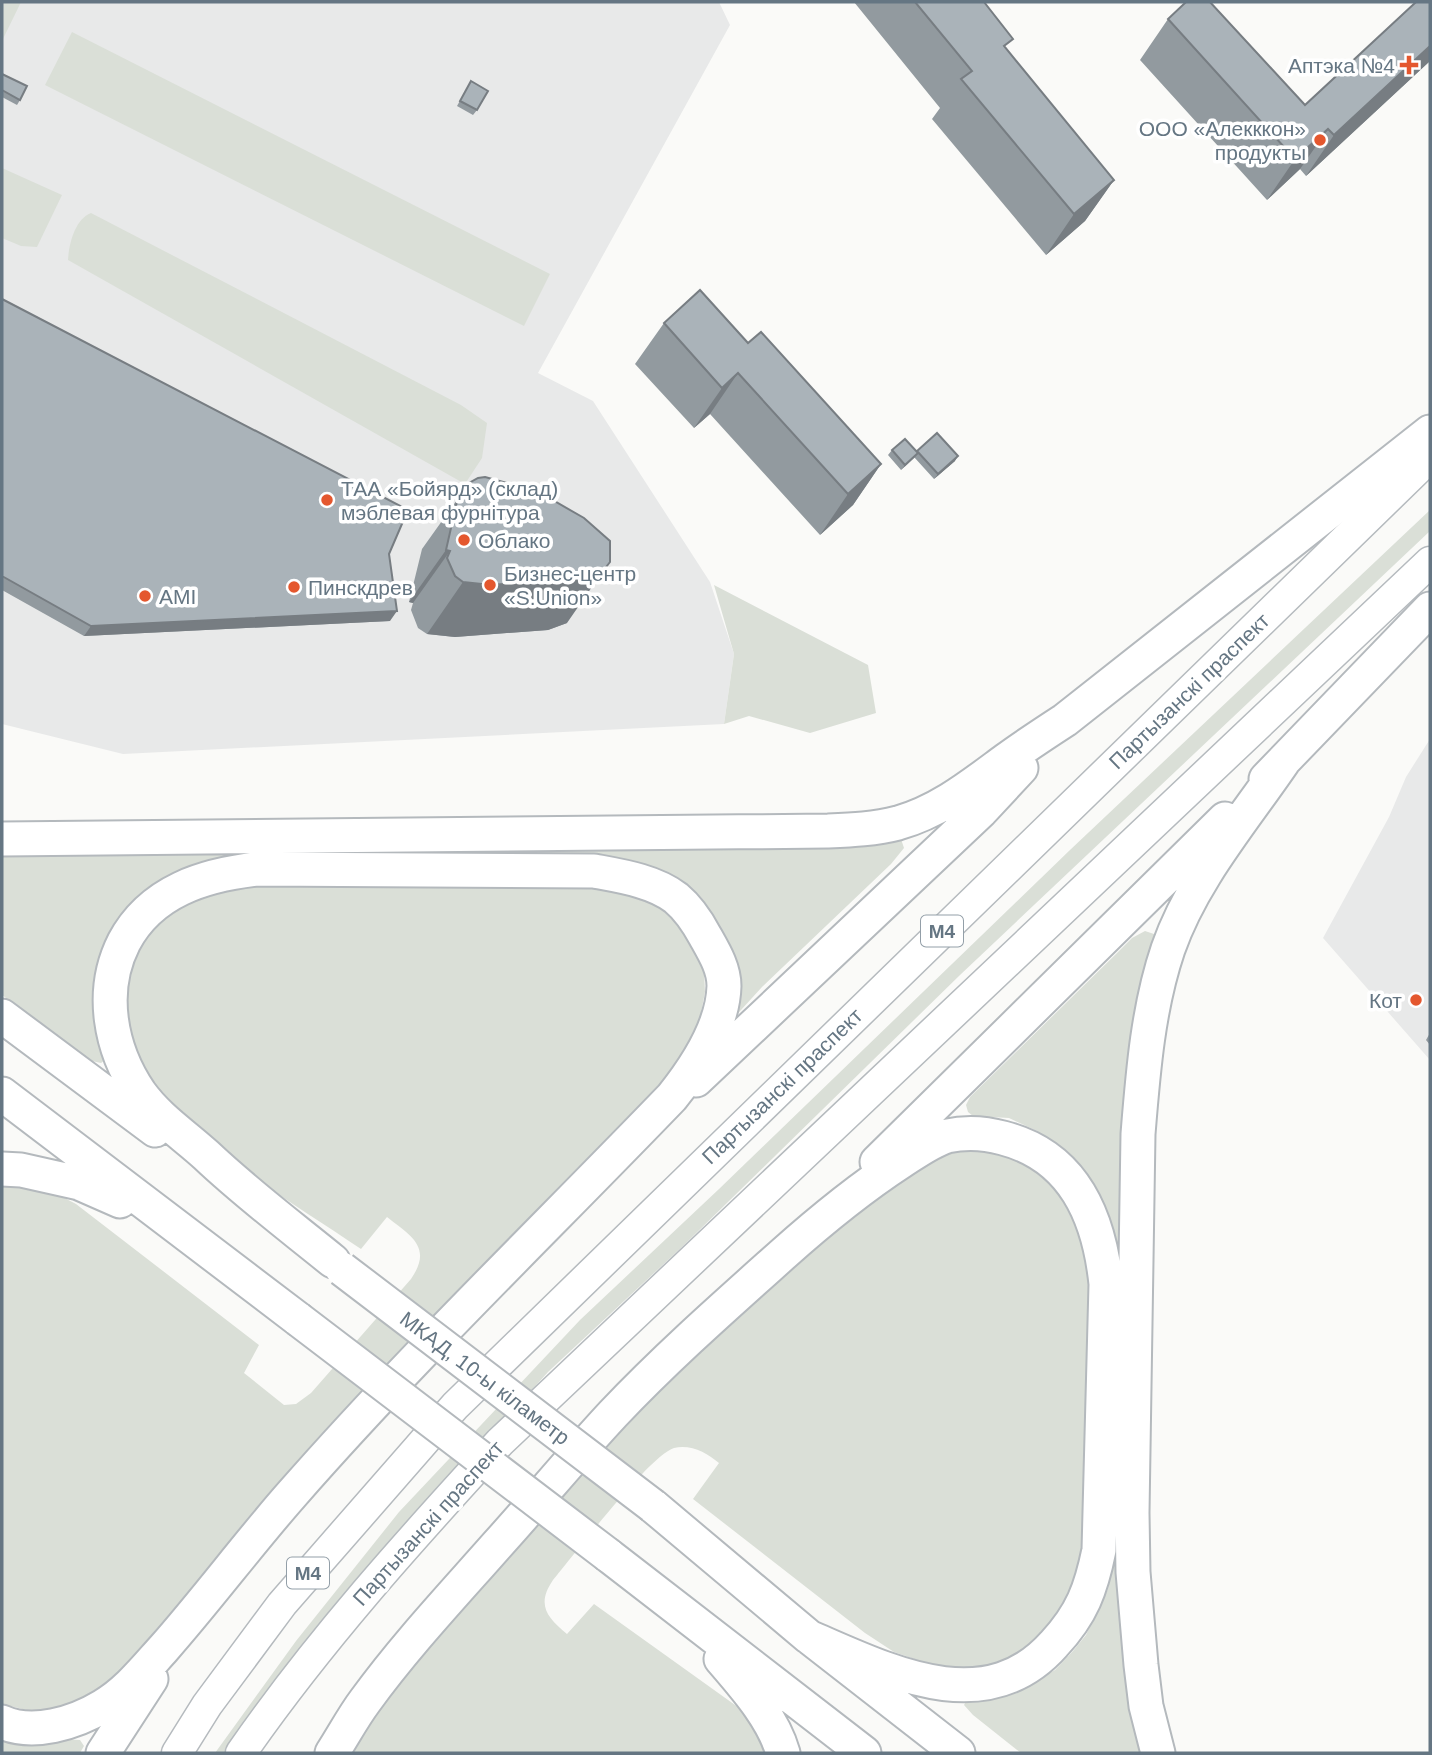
<svg xmlns="http://www.w3.org/2000/svg" width="1432" height="1755" font-family="Helvetica,sans-serif">
	<style>
		.built { fill: #e8e9e9 }
		.green { fill: #dadfd7 }
		.lines { fill: none; stroke-linecap: round; stroke-linejoin: round }
		.primary-casing { stroke: #b5babe; stroke-width: 33 }
		.highway-casing { stroke: #b4b9bd; stroke-width: 37 }
		.primary { stroke: #fff; stroke-width: 30 }
		.highway { stroke: #fff; stroke-width: 33 }
		.highway-bridge-casing { stroke: #b4b9bd; stroke-width: 37; stroke-linecap: butt }
		.highway-bridge { stroke: #fff; stroke-width: 33 }
		.wall { fill: #929a9f }
		.shaded-wall { fill: #777d82 }
		.building { fill: #aab3b9; stroke: #777d82; stroke-width: 2 }
		.poi-dot { fill: #e4572e; stroke: #fff; stroke-width: 2.5 }
		.labels { text-anchor: middle; dominant-baseline: central; stroke-width: 7; stroke-linejoin: round; paint-order: stroke }
		.shield { fill: #fff; stroke: #939fa8; stroke-width: 2 }
		.shield-label { font-size: 19px; font-weight: bold; fill: #657683 }
		.poi-label { font-size: 21px; fill: #657683; stroke: #fff; text-anchor: start }
		.street-label { font-size: 21px; fill: #657683; stroke: #fff }
	</style>
	<rect width="100%" height="100%" fill="#fafaf8"/>
	<path class="built" d="M2 2H719L730 25 538 373 593 401 710 582 734 654 724 724 123 754 2 724Z
		M1430 739V1060L1323 938 1389 817 1406 777Z"/>
	<path class="green" d="M2 2H21L2 41Z
		M72 32 550 274 524 326 45 85Z
		M2 168 62 195 37 247 21 246 2 238Z
		M91 213 461 405 487 423 482 458 465 484 68 260C69 244 75 219 91 213Z
		M1430 510V531L960 975 683 1246 548 1372 433 1499 232 1753H215L296 1641 399 1512 580 1320 719 1189 1070 850Z
		M714 585 868 665 876 713 810 733 749 716 724 724 734 654Z
		M901 839 904 848 891 864 762 987 731 1021 726 949 590 856 148 895 105 1060 101 1063 92 1061 2 995V855Z
		M518 879 642 893 675 915 695 949 704 970 705 992 700 1018 682 1058 642 1109 450 1299 363 1391 279 1485 133 1669 95 1697 62 1710 35 1712 2 1704V1179L53 1192 76 1204 259 1345 244 1373 284 1405 296 1404 311 1393 411 1279C433 1247 411 1236 387 1217L361 1249C296 1205 224 1164 171 1105 160 1094 148 1083 141 1068 136 1058 134 1044 130 1033 124 1010 123 982 134 960 158 909 189 896 241 885Z
		M1145 931 1154 934 1157 941 1126 1083 1121 1135 1122 1242 1149 1753H1021L973 1715 964 1705 967 1699 1035 1681 1055 1670 1073 1651 1086 1635 1108 1589 1117 1544 1116 1278 1113 1231 1110 1220 1096 1190 1063 1152 1037 1131 1009 1118 973 1116 968 1112 966 1105 970 1097 1116 954 1132 938Z
		M968 1141 1019 1153 1067 1196 1093 1273 1082 1579 1047 1639 991 1670 935 1666 894 1652 865 1633 693 1499 719 1463C707 1453 691 1444 674 1448 650 1455 574 1555 553 1580 536 1605 547 1617 567 1634L594 1604 756 1720 771 1753H343L448 1622 614 1430 877 1183Z
		M2 1736 80 1740 84 1746 80 1753H2Z"/>
	<g class="lines">
		<defs>
			<path id="primary" d="M177 1753 207 1705 282 1604 455 1406 1430 457
				M241 1753C318 1642 409 1541 500 1442L1430 562"/>
			<path id="highway" d="M1266 779 1430 609
				M2 839 828 831C852 830 875 829 898 823 940 811 972 785 1006 760 1025 746 1045 733 1065 720L1430 432
				M2 1016 155 1130
				M696 1080 981 811 1021 768
				M2 1094 298 1319
				M877 1162 1225 819
				M2 1169 21 1170 79 1183 120 1201
				M653 1506 809 1637 958 1753
				M608 1555 864 1753
				M721 1659C745 1687 773 1718 783 1753
				M2 1722C33 1736 75 1723 103 1706 127 1692 145 1669 164 1648 208 1598 248 1544 292 1494 413 1356 545 1229 672 1097 696 1067 723 1026 724 986 724 968 714 952 705 936 698 923 688 908 676 898 654 881 621 876 594 871L258 869C204 875 151 891 124 942 99 991 110 1049 140 1093 158 1118 184 1135 206 1155 246 1193 290 1226 333 1261
				M103 1753 151 1679
				M332 1753C343 1736 353 1717 365 1701 405 1646 452 1596 497 1545 536 1502 573 1457 613 1414 666 1358 725 1306 782 1255 820 1221 859 1189 902 1161 916 1152 931 1141 947 1136 965 1132 985 1133 1003 1138 1073 1156 1099 1216 1106 1284L1099 1550C1091 1589 1082 1614 1054 1644 985 1722 886 1670 809 1637
				M1158 1753 1146 1706 1141 1665 1133 1572 1132 1513 1138 1134C1143 1072 1148 1008 1168 949 1192 880 1242 822 1283 762"/>
		</defs>
		<use href="#primary" class="primary-casing"/>
		<use href="#highway" class="highway-casing"/>
		<use href="#primary" class="primary"/>
		<use href="#highway" class="highway"/>
		<defs>
			<path id="highway-bridge" d="M342 1269 653 1506
				M298 1319 608 1555"/>
		</defs>
		<use href="#highway-bridge" class="highway-bridge-casing"/>
		<use href="#highway-bridge" class="highway-bridge"/>
	</g>
	<path class="wall" d="M854 2H984L1006 49 1114 180 1085 221 1046 255 932 119 940 108Z
		M1430 2V61L1306 176 1300 169 1267 200 1140 60 1168 19 1305 105Z
		M2 74 20 100 17 105 2 97Z
		M471 81 477 110 473 115 457 106Z
		M2 299 389 554 390 621 84 636 2 590Z
		M664 323 748 343 881 464 853 505 820 535 710 414 694 428 635 364Z
		M892 450 917 452 955 461 934 479 914 457 901 470 888 455Z
		M469 483 567 623 548 630 455 637 427 634 418 628 411 610 413 603 409 602 422 549Z
		M1430 1033V1045L1426 1040Z"/>
	<path class="shaded-wall" d="M1430 46V61L1306 176 1334 135Z
		M1328 129 1300 169 1267 200 1295 159Z
		M1114 180 1085 221 1046 255 1074 214Z
		M738 373 710 414 694 428 722 388Z
		M918 453 914 458 901 470 905 465Z
		M958 456 955 461 934 479 938 474Z
		M881 464 853 505 820 535 848 494Z
		M446 550 450 551 413 603 409 602Z
		M603 571 567 623 548 630 455 637 427 634 463 582Z
		M397 611 390 621 84 636 91 626Z"/>
	<path class="building" d="M915 2H984L1013 39 1004 46 1114 180 1074 214 961 79 972 71Z
		M1186 2H1210L1305 105 1416 2H1430V46L1334 135 1328 129 1295 159 1168 19Z
		M2 74 27 86 20 100 2 90Z
		M471 81 488 91 477 110 460 101Z
		M700 290 748 343 761 332 881 464 848 494 738 373 722 388 664 323Z
		M2 299 408 510 389 554 397 611 91 626 2 576Z
		M937 433 958 456 938 474 917 451Z
		M905 439 918 453 905 465 892 450Z
		M485 477 515 485 556 502 584 518 610 541V562L603 571 585 578 491 585 463 582 455 576 447 558 450 551 446 550 458 497H461L469 483 478 478Z"/>
	<g class="poi-dot">
		<path d="M1405.5 54.5h7v7h7v7h-7v7h-7v-7h-7v-7h7z"/>
		<circle cx="1320" cy="140" r="7"/>
		<circle cx="327" cy="500" r="7"/>
		<circle cx="464" cy="540" r="7"/>
		<circle cx="490" cy="585" r="7"/>
		<circle cx="294" cy="587" r="7"/>
		<circle cx="145" cy="596" r="7"/>
		<circle cx="1416" cy="1000" r="7"/>
	</g>
	<g class="labels">
		<g class="shield">
			<rect x="921" y="915.5" width="42" height="31" rx="5"/>
			<rect x="287" y="1557.5" width="42" height="31" rx="5"/>
		</g>
		<g class="shield-label">
			<text x="942" y="931">М4</text>
			<text x="308" y="1573">М4</text>
		</g>
		<g class="poi-label">
			<text x="1395" y="65" text-anchor="end">Аптэка №4</text>
			<text x="1306" y="128" text-anchor="end">ООО «Алекккон»<tspan x="1306" dy="24">продукты</tspan></text>
			<text x="341" y="488">ТАА «Бойярд» (склад)<tspan x="341" dy="24">мэблевая фурнітура</tspan></text>
			<text x="478" y="540">Облако</text>
			<text x="504" y="573">Бизнес-центр<tspan x="504" dy="24">«S.Union»</tspan></text>
			<text x="308" y="587">Пинскдрев</text>
			<text x="159" y="596">AMI</text>
			<text x="1402" y="1000" text-anchor="end">Кот</text>
		</g>
		<g class="street-label">
			<text transform="translate(1189 691) rotate(-44)">Партызанскі праспект</text>
			<text transform="translate(782 1086) rotate(-44)">Партызанскі праспект</text>
			<text transform="translate(485 1378) rotate(37)">МКАД, 10-ы кіламетр</text>
			<text transform="translate(428 1523) rotate(-48)">Партызанскі праспект</text>
		</g>
	</g>
	<rect width="1432" height="1755" fill="none" stroke="#657683" stroke-width="7"/>
</svg>
